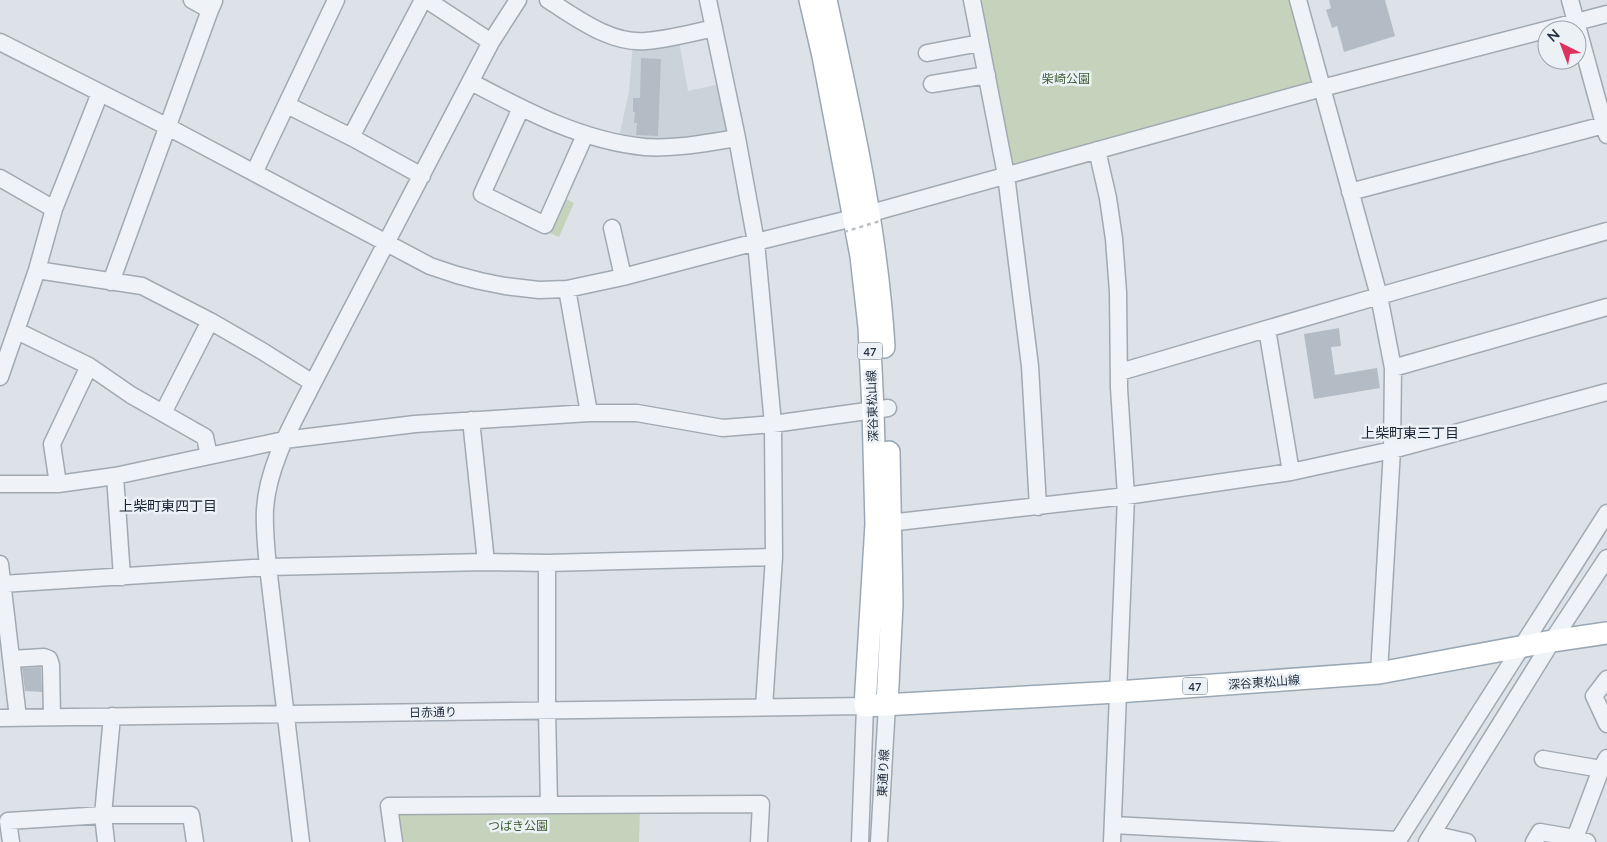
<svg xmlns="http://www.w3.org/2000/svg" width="1607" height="842" font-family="Lato,'Noto Sans JP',sans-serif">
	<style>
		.built { fill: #cad2da }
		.green { fill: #c5d3bc }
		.building { fill: #b3bcc5 }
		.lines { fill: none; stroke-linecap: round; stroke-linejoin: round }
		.minor-casing { stroke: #a1a9b2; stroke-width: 19 }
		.major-casing { stroke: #9aa8b5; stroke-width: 24 }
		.minor { stroke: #eff2f6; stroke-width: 16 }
		.major { stroke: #fff; stroke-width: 21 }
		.path-bridge { stroke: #bac0c7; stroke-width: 2.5; stroke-dasharray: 4 4; stroke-linecap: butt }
		.labels { text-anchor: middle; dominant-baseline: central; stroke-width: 5; stroke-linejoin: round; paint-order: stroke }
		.shield { fill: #ecf1f6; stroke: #606b77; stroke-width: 1 }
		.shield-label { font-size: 11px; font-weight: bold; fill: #243140 }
		.park-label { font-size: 12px; fill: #3d5d30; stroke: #ecf1f6 }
		.street-label { font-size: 12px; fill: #243140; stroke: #ecf1f6 }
		.neighbourhood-label { font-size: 14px; fill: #172231; stroke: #ecf1f6 }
	</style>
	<rect width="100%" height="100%" fill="#dce2e8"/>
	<path class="built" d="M679 41 688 91 720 84 730 128 727 132 645 141 619 137 629 92 633 44Z"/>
	<path class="green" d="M972 0H1298L1322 88 1006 175Z
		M562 197 574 203 559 237 547 232Z
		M640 807 639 842H397L392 809Z"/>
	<path class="building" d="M1329 0H1385L1395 36 1344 52 1337 26 1332 28 1326 10 1331 8Z
		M641 58 661 59 658 136 636 135 637 123H634L635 112H633V98H640Z
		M1339 328 1341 346 1331 347 1335 375 1377 368 1380 388 1314 399 1304 334Z
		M41 667 42 692 25 691 22 668Z"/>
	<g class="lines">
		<defs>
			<path id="minor" d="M192 0 210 10 214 1
				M427 0 491 42
				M548 0C577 18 610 44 646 41 669 39 692 33 714 28
				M708 0 737 138 756 242 773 424 774 557 764 707
				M972 0 1006 175 1030 366 1038 507
				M1298 0 1379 296 1393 368 1392 450 1379 673
				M1570 0 1607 135
				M0 42 168 127 430 266 457 275 480 281 505 286 539 290 567 289 623 277 756 242 853 218 1322 88 1607 14
				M927 53 980 43
				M471 82C526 111 582 141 645 147 676 149 707 143 737 138
				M932 84 987 75
				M287 105 351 137 422 176
				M521 108 482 194 545 225 585 135
				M351 137 423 0
				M1097 150 1108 198 1114 239 1118 292 1119 388 1126 496 1112 842
				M254 173 336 0
				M0 178 54 209
				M1350 192 1604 125
				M612 228 623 277
				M37 270 142 286 210 321 262 351 313 383
				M111 282 210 10
				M567 289 589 413
				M1267 329 1291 472
				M17 331 89 366 131 395 205 437 209 456
				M1393 368 1607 307
				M1120 372 1379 296 1607 231
				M0 377 37 270 54 209 100 93
				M163 413 210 321
				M471 420 486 562
				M115 476 122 577
				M0 484H58L115 476 284 440 415 424 589 413H637L723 428 773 424 888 408
				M58 484 52 444 89 366
				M880 524 1126 496 1291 472 1392 450 1607 392
				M547 563V710L549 805
				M0 564 18 718
				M2 584 268 567 486 562 547 563 774 557
				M11 659 44 657 49 659 51 665 52 717
				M1607 679 1594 696 1607 724
				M0 718 865 706 860 842
				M1543 759 1601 769
				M1113 825 1398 840
				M1432 834 1467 842
				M1575 838 1601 769 1607 758
				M11 842 8 821 103 815H191L195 842
				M106 842 103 815 112 716
				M301 842 268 567C266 547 264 528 265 509 268 464 293 423 313 383L491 42 518 0
				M394 842 389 806 761 804 759 842
				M879 842 887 705
				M1397 842 1607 513
				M1427 842 1552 641 1607 558
				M1534 842 1540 832 1575 838 1587 842"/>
			<path id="major" d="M810 0 823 56 861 256 869 327 873 410 876 524 865 706 1117 692 1379 673 1552 641 1607 633
				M826 0C851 114 877 230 884 347
				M887 705 892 604 889 452"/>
		</defs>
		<use href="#minor" class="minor-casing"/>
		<use href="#major" class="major-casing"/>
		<use href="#minor" class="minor"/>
		<use href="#major" class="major"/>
		<path class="path-bridge" d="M844 232 880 221"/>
	</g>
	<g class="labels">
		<g class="shield">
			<rect x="857.5" y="342.5" width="25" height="17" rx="4"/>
			<rect x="1182.5" y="677.5" width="25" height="17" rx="4"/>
		</g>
		<g class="shield-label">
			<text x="870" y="351">47</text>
			<text x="1195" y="686">47</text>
		</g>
		<g class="park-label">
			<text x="1066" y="78">柴崎公園</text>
			<text x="518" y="825">つばき公園</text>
		</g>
		<g class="street-label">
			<text transform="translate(872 406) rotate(-92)">深谷東松山線</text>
			<text transform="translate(1264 682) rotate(-4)">深谷東松山線</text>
			<text transform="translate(433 712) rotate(-1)">日赤通り</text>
			<text transform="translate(883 773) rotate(-87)">東通り線</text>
		</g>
		<g class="neighbourhood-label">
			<text x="1410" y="432">上柴町東三丁目</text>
			<text x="168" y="505">上柴町東四丁目</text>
		</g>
	</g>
	<g transform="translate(1562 45) rotate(318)"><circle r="24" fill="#ecf1f6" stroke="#9ca4ad"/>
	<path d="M0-4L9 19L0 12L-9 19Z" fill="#dd325e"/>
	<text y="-8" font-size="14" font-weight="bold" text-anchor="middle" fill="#243140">N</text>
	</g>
</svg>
